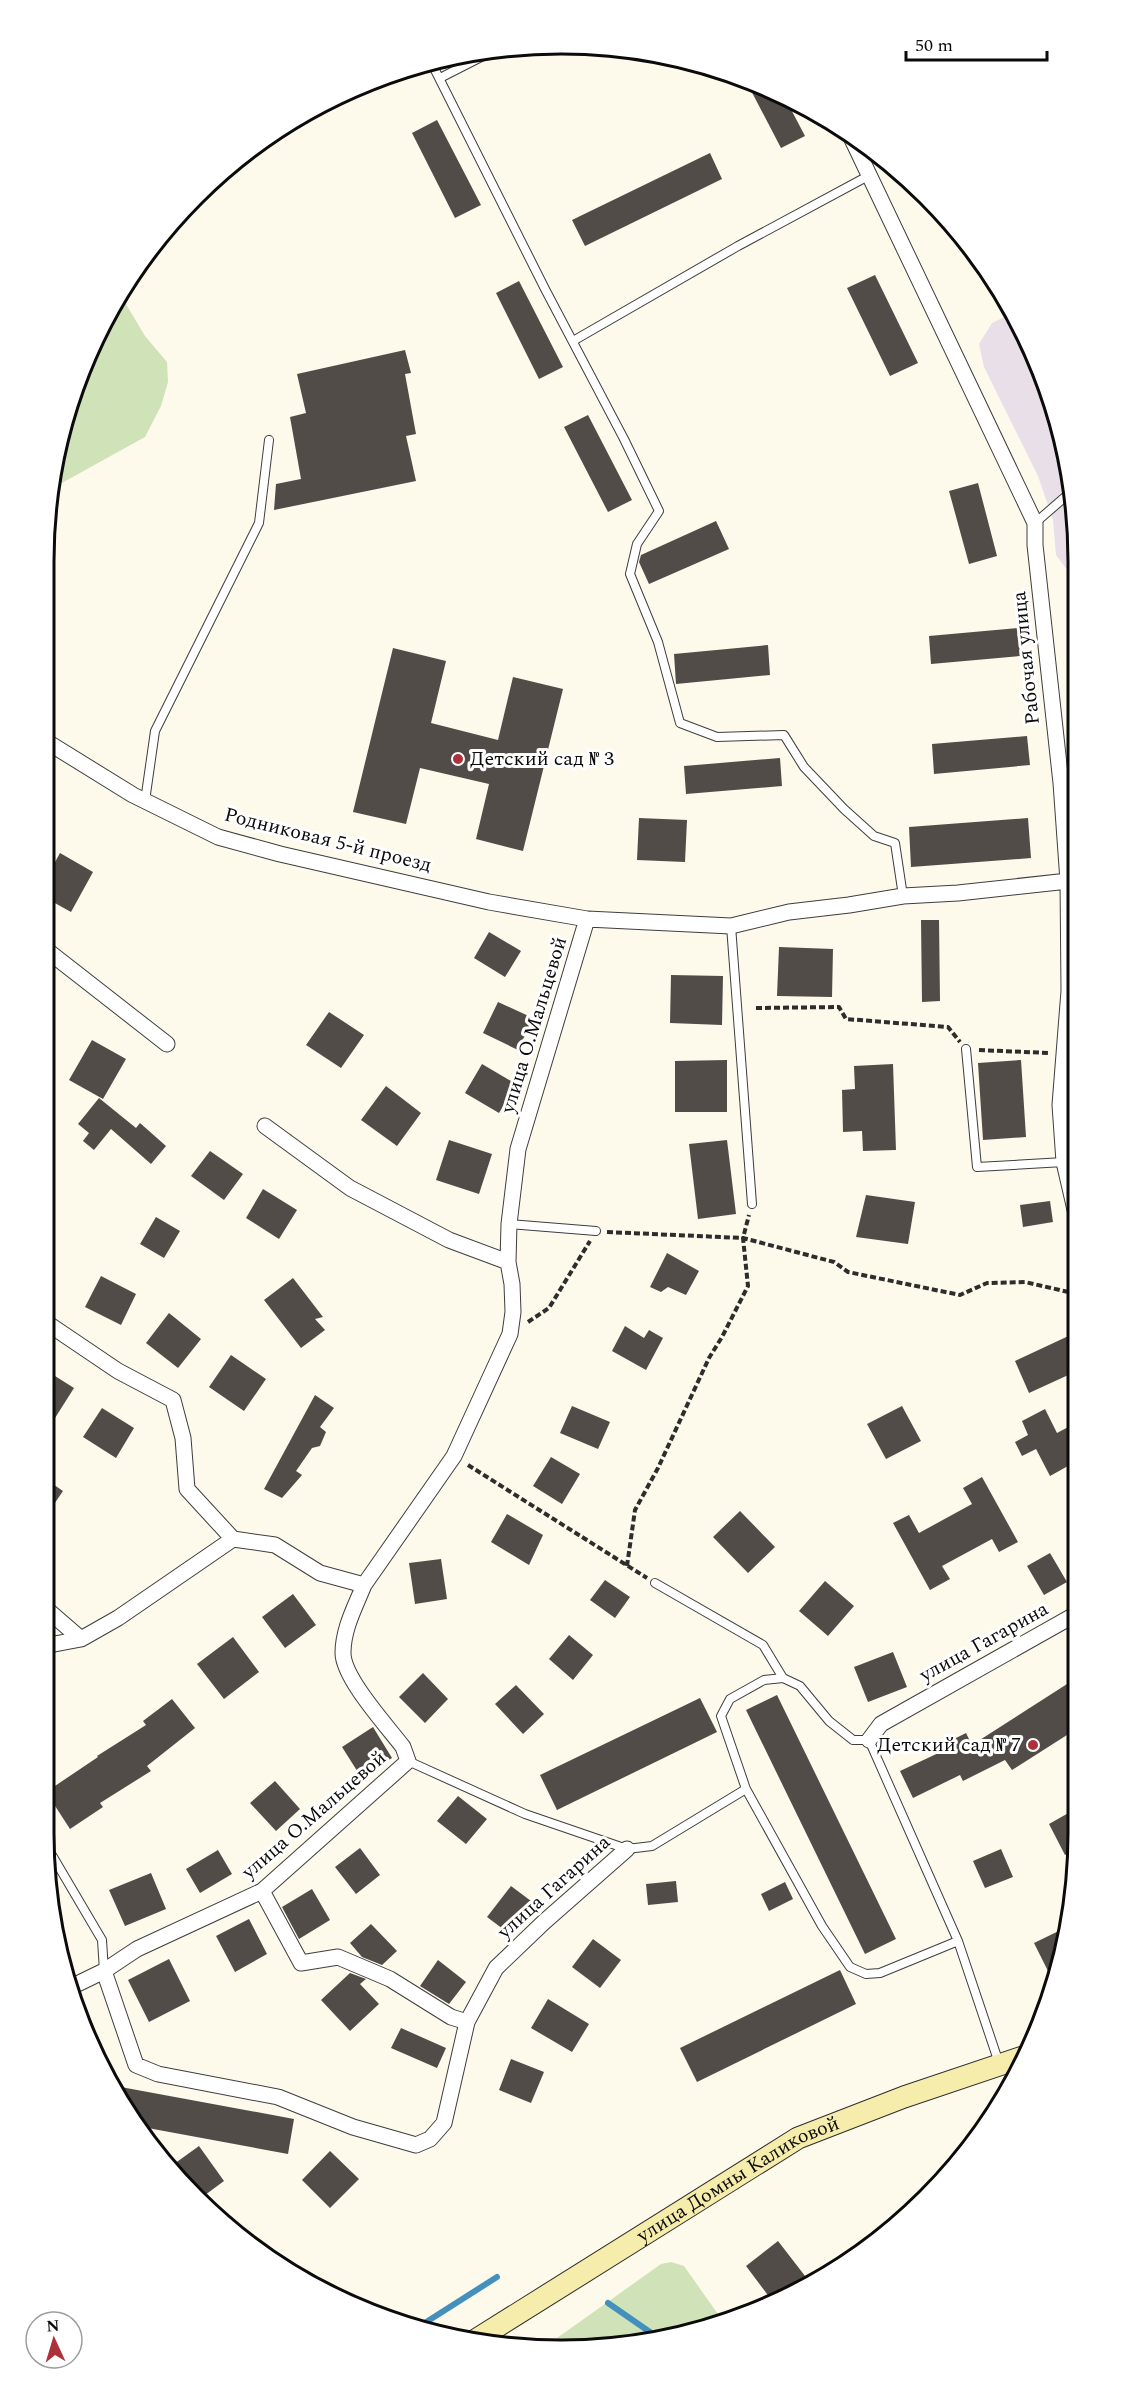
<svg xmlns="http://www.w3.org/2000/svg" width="1122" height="2394" font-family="Spectral,serif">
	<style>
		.industrial { fill: #e8dfe9 }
		.green { fill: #d0e3b8 }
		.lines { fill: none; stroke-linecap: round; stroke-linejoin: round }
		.stream { stroke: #4390be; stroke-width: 6 }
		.building { fill: #524c48 }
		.lane-casing { stroke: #3e3e3e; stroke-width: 10 }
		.street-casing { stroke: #3e3e3e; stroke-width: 17 }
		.secondary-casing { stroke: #2d2d2d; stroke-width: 23 }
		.path { stroke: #2d2d2d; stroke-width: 4; stroke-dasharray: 6 3; stroke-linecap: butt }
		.lane { stroke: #fff; stroke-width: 8 }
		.street { stroke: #fff; stroke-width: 15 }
		.secondary { stroke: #f6ecac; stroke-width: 21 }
		.poi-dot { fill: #ab323b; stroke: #fff; stroke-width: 2 }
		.labels { text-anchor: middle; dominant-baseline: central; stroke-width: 6; stroke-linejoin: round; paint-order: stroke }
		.street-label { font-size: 20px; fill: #0b0b0b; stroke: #fff }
		.poi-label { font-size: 20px; fill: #0b0b0b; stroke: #fff; text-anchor: start }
		.rim { fill: none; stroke: #0b0b0b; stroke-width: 3 }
	</style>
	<rect width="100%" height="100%" fill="#fdf9eb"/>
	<path class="industrial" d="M1011 314 1039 363 1074 493V579L1056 555 1053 520 1038 476 984 367 979 344 992 323Z"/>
	<path class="green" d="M120 294 145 336 167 362 168 382 161 406 145 437 51 489 53 460 83 363Z
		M671 2262 684 2266 725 2324 629 2346 550 2343 661 2264Z"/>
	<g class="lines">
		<path class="stream" d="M608 2303 660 2339
			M420 2326 497 2277"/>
	</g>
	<path class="building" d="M745 79 759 83 785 98 805 136 781 148Z
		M437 120 481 205 455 218 412 133Z
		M710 153 722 179 585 246 572 220Z
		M875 275 918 363 890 376 847 288Z
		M519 281 563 367 539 379 496 293Z
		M405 350 411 373 405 374 416 434 406 436 416 481 274 510 276 484 301 479 290 417 306 413 297 374Z
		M588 415 632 500 608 512 564 427Z
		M978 483 997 556 969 564 949 491Z
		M716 521 729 549 649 584 639 562 641 555Z
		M1018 628 1020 656 931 664 929 636Z
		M768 645 770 675 676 684 674 654Z
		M393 648 446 661 431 723 498 740 513 677 563 689 523 851 476 839 489 784 420 768 406 824 353 812Z
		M1027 736 1030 765 934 774 932 744Z
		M780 758 782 786 686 794 684 766Z
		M639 818 687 820 685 862 637 860Z
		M1028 818 1031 858 911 867 909 827Z
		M60 853 93 872 71 912 44 897V882Z
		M921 920H939L940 1001 922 1002Z
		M489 932 521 951 505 977 474 958Z
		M779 947 833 949 832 997 777 996Z
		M671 975 723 976 722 1025 670 1023Z
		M498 1002 533 1018 518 1050 483 1033Z
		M329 1012 364 1035 341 1068 306 1045Z
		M92 1040 126 1059 103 1099 69 1080Z
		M727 1060V1112H675V1061Z
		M1021 1060 1026 1137 983 1140 978 1063Z
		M482 1064 516 1084 499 1113 465 1093Z
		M893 1064 896 1150 863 1151 862 1131 843 1132 842 1090 855 1089 854 1066Z
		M386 1086 421 1113 397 1146 361 1120Z
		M99 1098 136 1128 140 1123 166 1146 151 1164 111 1129 94 1150 83 1141 89 1133 78 1124Z
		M449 1140 492 1154 479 1194 436 1180Z
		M727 1140 736 1214 698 1219 689 1144Z
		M210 1151 243 1174 224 1200 191 1176Z
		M263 1189 297 1210 279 1239 246 1218Z
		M866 1195 915 1202 908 1244 856 1237Z
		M1050 1201 1053 1222 1023 1227 1020 1205Z
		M156 1217 180 1231 164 1258 140 1244Z
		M667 1253 699 1271 686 1295 668 1287 661 1292 650 1287Z
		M101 1276 136 1294 121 1325 85 1307Z
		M293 1278 323 1317 315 1319 325 1330 301 1348 264 1300Z
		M169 1313 201 1339 178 1368 146 1343Z
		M625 1326 644 1338 649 1330 663 1338 646 1370 612 1351Z
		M1077 1332V1371L1029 1393 1015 1361Z
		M231 1355 266 1379 244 1411 209 1387Z
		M44 1369 74 1388 55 1418 44 1411Z
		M315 1395 334 1408 320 1427 326 1432 320 1446 312 1448 296 1471 302 1475 282 1498 264 1489Z
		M572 1406 610 1422 598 1449 560 1433Z
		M902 1406 921 1441 886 1459 867 1424Z
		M102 1408 134 1428 116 1458 83 1437Z
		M1045 1409 1057 1433 1072 1425 1077 1434V1461L1050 1476 1036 1449 1022 1456 1015 1442 1028 1435 1022 1421Z
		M551 1457 580 1474 562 1504 533 1486Z
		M982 1477 1018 1542 999 1552 992 1539 942 1566 950 1579 930 1590 893 1523 909 1515 919 1533 972 1504 963 1488Z
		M44 1478 63 1491 44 1519Z
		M740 1511 775 1547 748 1573 713 1537Z
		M507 1514 543 1535 529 1565 491 1542Z
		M1050 1553 1067 1582 1044 1595 1027 1566Z
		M441 1559 447 1599 415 1604 409 1563Z
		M605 1580 630 1597 615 1618 590 1600Z
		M825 1581 854 1606 828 1636 799 1611Z
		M293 1594 316 1625 285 1648 262 1617Z
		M569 1635 593 1655 573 1680 549 1659Z
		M233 1637 259 1672 224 1699 197 1664Z
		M893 1652 907 1687 868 1702 854 1667Z
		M423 1673 448 1699 425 1723 399 1697Z
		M1078 1677V1728L1012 1770 1005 1760 963 1781 960 1775 913 1798 900 1771 947 1749 944 1744 966 1733 972 1745Z
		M516 1685 544 1714 523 1734 495 1704Z
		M777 1695 896 1939 865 1954 746 1710Z
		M700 1698 717 1732 557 1810 540 1775Z
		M172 1699 195 1728 147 1766 151 1771 100 1803 103 1807 70 1829 46 1792 98 1757 97 1756 146 1725 143 1721Z
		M373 1727 392 1758 361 1777 342 1747Z
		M275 1781 300 1809 276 1831 250 1803Z
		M458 1796 487 1819 466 1844 437 1821Z
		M1072 1811 1078 1823 1077 1849 1065 1855 1049 1824Z
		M360 1848 380 1875 356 1894 335 1867Z
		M1001 1849 1013 1877 985 1888 973 1861Z
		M218 1850 232 1874 200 1893 186 1869Z
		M151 1873 166 1909 125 1926 109 1890Z
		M676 1881 678 1902 648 1905 646 1884Z
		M785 1882 793 1899 769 1911 761 1894Z
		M511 1886 535 1904 511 1935 487 1917Z
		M312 1889 330 1920 299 1939 282 1907Z
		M249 1919 267 1954 235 1972 216 1936Z
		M371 1924 397 1951 382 1965 362 1957 350 1943Z
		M1069 1926 1068 1934 1054 1983 1034 1943Z
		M593 1939 621 1960 600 1988 572 1967Z
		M169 1959 190 2001 149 2022 128 1980Z
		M438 1960 466 1982 449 2004 420 1986Z
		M840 1970 856 2004 697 2082 680 2048Z
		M350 1973 366 1979 360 1984 379 2004 350 2031 321 2000Z
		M548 1999 589 2024 572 2052 531 2028Z
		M401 2028 446 2048 437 2068 391 2048Z
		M511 2059 544 2072 531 2103 499 2090Z
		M110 2085 294 2119 288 2154 137 2126Z
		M199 2146 224 2181 201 2198 174 2164Z
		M330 2151 359 2179 330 2208 302 2180Z
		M778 2241 812 2285 773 2302 746 2266Z"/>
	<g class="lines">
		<defs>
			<path id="lane" d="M431 62 545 289 624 439 659 511 637 544 630 574 658 642 680 723 717 737 784 735 804 767 844 809 874 836 895 843 903 896
				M440 78 495 50
				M573 341 738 246 870 175
				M1035 523 1073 490
				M1061 783 1075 782
				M145 801 155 731 259 523 269 440
				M731 926 752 1204
				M966 1049 977 1167 1064 1162
				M509 1224 596 1231
				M655 1583 763 1645 783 1678
				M408 1761 525 1814 627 1849 652 1846 746 1789
				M46 1845 102 1940 104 1971
				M958 1941 880 1973 866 1974 850 1967 822 1926 746 1789 721 1716 730 1699 764 1680 783 1678 800 1686 829 1721 853 1740H869L958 1941 999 2063"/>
			<path id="street" d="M850 135 1035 523V545L1061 783 1068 881 1069 991 1060 1105 1064 1162 1076 1214
				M44 740 133 795 218 837 280 854 489 902 587 919 731 926 789 912 849 905 903 896 958 893 1068 881
				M44 948 167 1044
				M265 1126 350 1188 449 1240 508 1262
				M44 1321 118 1371 173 1400 183 1438 187 1489 233 1539
				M44 1607 81 1639
				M44 1646 81 1639 118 1618 233 1539 275 1545 320 1573 364 1585 454 1456 510 1334 513 1312 512 1284 508 1262 509 1224 518 1149 587 919
				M869 1740 881 1724 1078 1613
				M262 1891 301 1963 338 1957 390 1979 451 2017 467 2022
				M104 1971 136 2065 158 2074 278 2097 353 2127 416 2145 430 2139 444 2123 467 2022 496 1968 544 1922 627 1849
				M69 1988 104 1971 137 1949 262 1891 408 1761 403 1747C387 1726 343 1678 343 1653 343 1629 355 1607 364 1585"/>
			<g id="secondary">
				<path id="s1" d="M474 2341 798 2138 904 2097 1023 2057"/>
			</g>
		</defs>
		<use href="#lane" class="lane-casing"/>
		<use href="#street" class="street-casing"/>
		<use href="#secondary" class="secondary-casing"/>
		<path class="path" d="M756 1008 839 1007 846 1019 948 1027 960 1042
			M979 1050 1049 1053
			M607 1232 743 1238 834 1262 848 1272 960 1295 987 1283 1025 1282 1077 1294
			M528 1322 549 1308 590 1241
			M468 1465 647 1578
			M627 1566 635 1510 658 1468 709 1358 722 1337 748 1286 743 1238 749 1215"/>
		<use href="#lane" class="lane"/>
		<use href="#street" class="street"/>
		<use href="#secondary" class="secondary"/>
	</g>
	<g class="poi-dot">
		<circle cx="458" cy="759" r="6"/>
		<circle cx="1033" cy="1745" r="6"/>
	</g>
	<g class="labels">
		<g class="street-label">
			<text transform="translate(1026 658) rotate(-96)">Рабочая улица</text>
			<text transform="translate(328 840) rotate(14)">Родниковая 5-й проезд</text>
			<text transform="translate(534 1025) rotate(-73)">улица О.Мальцевой</text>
			<text transform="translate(984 1642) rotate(-29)">улица Гагарина</text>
			<text transform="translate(314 1815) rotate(-41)">улица О.Мальцевой</text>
			<text transform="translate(554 1887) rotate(-42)">улица Гагарина</text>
			<text stroke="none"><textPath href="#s1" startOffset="310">улица Домны Каликовой</textPath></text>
		</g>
		<g class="poi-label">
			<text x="470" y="759">Детский сад № 3</text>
			<text x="1021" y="1745" text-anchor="end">Детский сад № 7</text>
		</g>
	</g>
	<path d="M0 0H1122V2394H0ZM561 54H561A507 507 0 0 1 1068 561V1833A507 507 0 0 1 561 2340H561A507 507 0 0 1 54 1833V561A507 507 0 0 1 561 54Z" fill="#fff" fill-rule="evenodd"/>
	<path class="rim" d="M561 54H561A507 507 0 0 1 1068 561V1833A507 507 0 0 1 561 2340H561A507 507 0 0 1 54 1833V561A507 507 0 0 1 561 54Z"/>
	<g transform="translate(54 2340) rotate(356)"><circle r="28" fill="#ffffff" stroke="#9d9d9d" stroke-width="1.5"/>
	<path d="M0-4.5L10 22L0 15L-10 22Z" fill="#ab323b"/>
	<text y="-9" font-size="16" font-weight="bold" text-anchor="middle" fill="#0b0b0b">N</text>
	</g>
	<path d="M906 51v9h141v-9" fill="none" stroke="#0b0b0b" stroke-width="3"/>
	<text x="915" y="51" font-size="18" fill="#0b0b0b" stroke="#ffffff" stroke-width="4.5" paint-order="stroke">50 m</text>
</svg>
